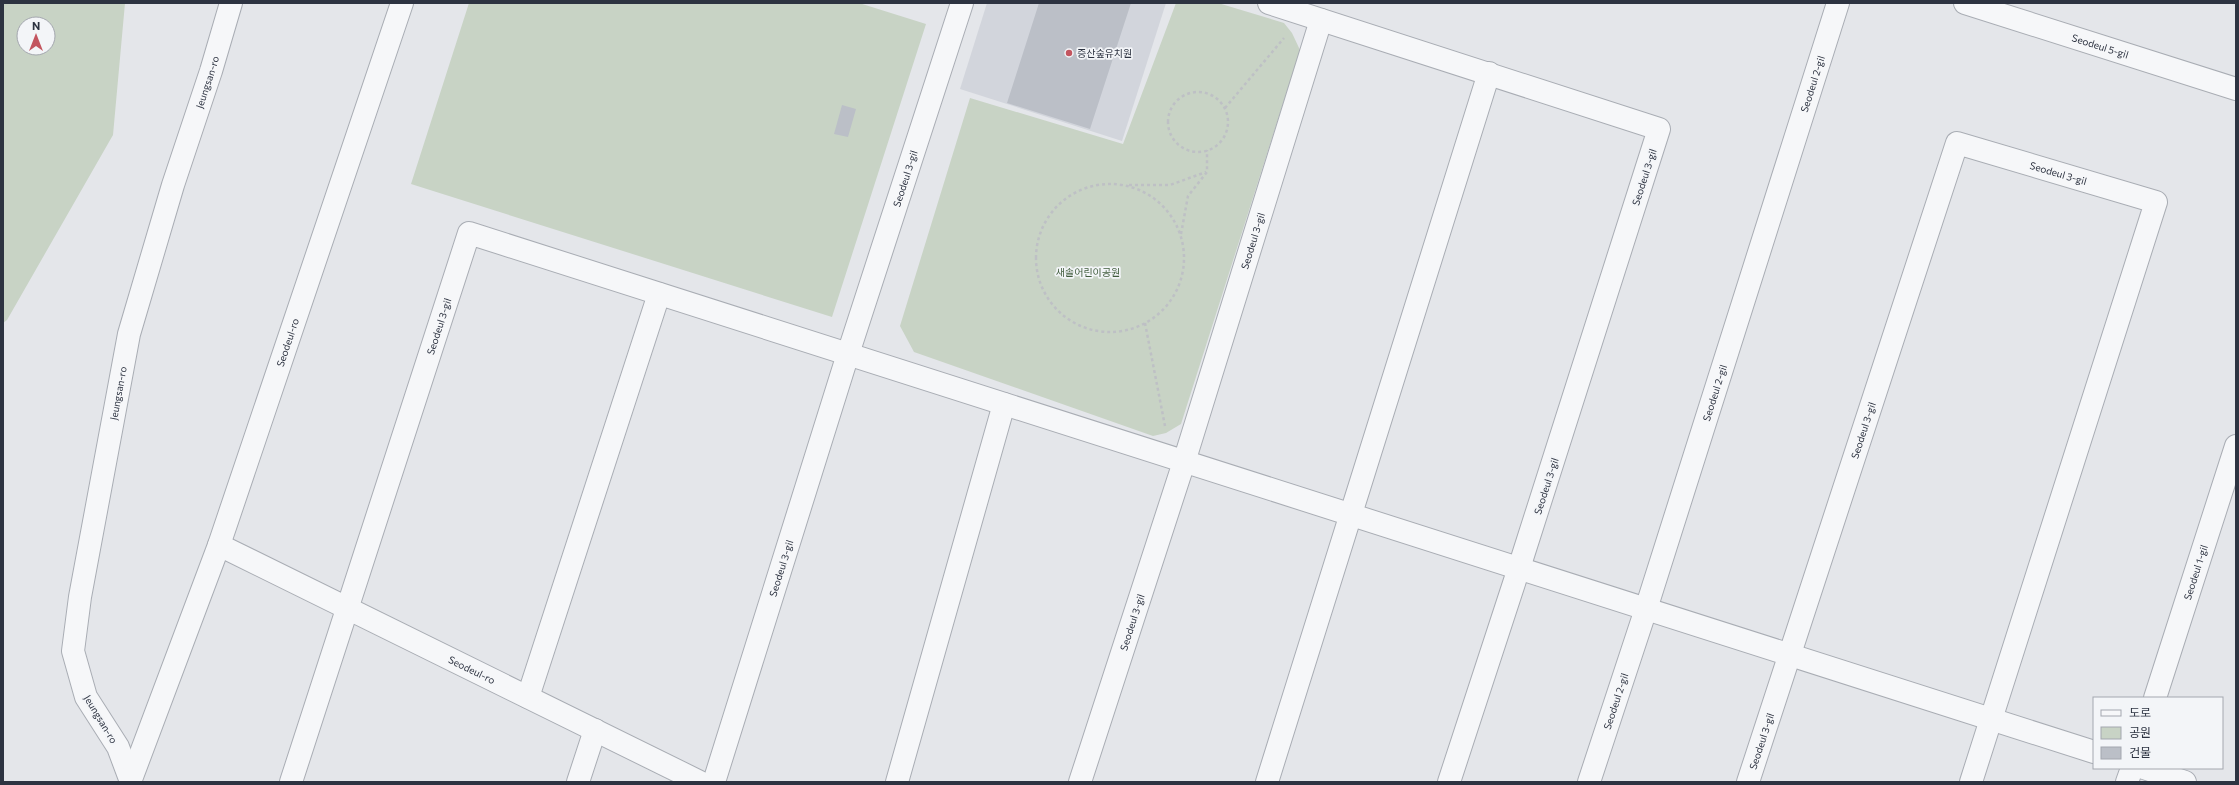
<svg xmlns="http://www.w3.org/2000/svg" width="2239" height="785" font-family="Commissioner,'Noto Sans KR',sans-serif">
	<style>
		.built { fill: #d2d5dc }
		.green { fill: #c8d3c5; fill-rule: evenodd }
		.building { fill: #bbbfc7 }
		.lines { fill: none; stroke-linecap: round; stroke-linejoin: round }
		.minor-casing { stroke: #a9adb4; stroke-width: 24 }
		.path { stroke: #bec0c5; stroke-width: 2.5; stroke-dasharray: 3 3; stroke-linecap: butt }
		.minor { stroke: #f6f7f9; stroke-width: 22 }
		.poi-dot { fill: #c3555f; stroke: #f3f5f8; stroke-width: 1.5 }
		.labels { text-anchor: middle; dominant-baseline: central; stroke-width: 3.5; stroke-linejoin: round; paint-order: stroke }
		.street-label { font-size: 10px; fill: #2d3341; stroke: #f3f5f8 }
		.poi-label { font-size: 10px; fill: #2d3341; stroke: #f3f5f8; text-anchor: start }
		.park-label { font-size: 10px; fill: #3f5b3b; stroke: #f3f5f8 }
	</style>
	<rect width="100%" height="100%" fill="#e4e6ea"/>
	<path class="built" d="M987 3H1166L1122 141 960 89Z"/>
	<path class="green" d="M3 3H125L113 135 7 320 3 323ZM24 24H48V48H24Z
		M469 3H859L926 24 832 317 411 184Z
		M1176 3H1218L1284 23 1292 33 1300 50 1181 424 1166 433 1153 436 914 352 900 326 970 98 1123 144Z"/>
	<path class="building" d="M1039 3H1131L1090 129 1007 103Z
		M842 105 856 109 848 137 834 134Z"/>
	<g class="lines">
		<defs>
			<g id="minor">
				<path d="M1269 3 1659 129 1519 568 1449 782"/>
				<path id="s1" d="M1965 3 2236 89"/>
				<path id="s2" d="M219 545 700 782"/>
				<path d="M528 697 659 294"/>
				<path id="s3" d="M2155 698 2236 446"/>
				<path d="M2144 768 2185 782"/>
				<path id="s4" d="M130 779 118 747 86 697 73 651 80 597 129 334 173 185 211 71 231 3"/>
				<path id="s5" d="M130 782 219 545 402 3"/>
				<path id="s6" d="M291 782 469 233 2094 752"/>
				<path d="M578 782 595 730"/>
				<path id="s7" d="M714 782 848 354 962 3"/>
				<path d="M897 782 1004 404"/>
				<path id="s8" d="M1080 782 1184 462 1321 20"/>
				<path d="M1267 782 1489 73"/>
				<path id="s9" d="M1589 782 1646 609 1838 3"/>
				<path id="s10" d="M1748 782 1957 143 2156 202 1971 782"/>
				<path d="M2127 782 2132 768"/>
			</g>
		</defs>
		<use href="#minor" class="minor-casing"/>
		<path class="path" d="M1168 122a30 30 0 1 1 60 0a30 30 0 1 1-60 0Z
			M1225 108 1284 38
			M1036 258a74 74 0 1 1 148 0a74 74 0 1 1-148 0Z
			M1129 185H1170L1206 172
			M1181 234 1188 196 1207 172V150
			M1145 323 1165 426"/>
		<use href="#minor" class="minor"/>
	</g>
	<circle class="poi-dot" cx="1069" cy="53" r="4"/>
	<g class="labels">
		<g class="street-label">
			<text stroke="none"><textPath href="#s1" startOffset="142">Seodeul 5-gil</textPath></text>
			<text stroke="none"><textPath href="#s4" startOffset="727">Jeungsan-ro</textPath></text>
			<text stroke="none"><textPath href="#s9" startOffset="733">Seodeul 2-gil</textPath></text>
			<text stroke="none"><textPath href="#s10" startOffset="778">Seodeul 3-gil</textPath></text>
			<text transform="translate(1644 177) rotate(-72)">Seodeul 3-gil</text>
			<text stroke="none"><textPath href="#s7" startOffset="633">Seodeul 3-gil</textPath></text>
			<text stroke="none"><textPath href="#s8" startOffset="568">Seodeul 3-gil</textPath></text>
			<text stroke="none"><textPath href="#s6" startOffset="479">Seodeul 3-gil</textPath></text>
			<text stroke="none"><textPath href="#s5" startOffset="467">Seodeul-ro</textPath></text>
			<text stroke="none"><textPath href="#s4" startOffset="403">Jeungsan-ro</textPath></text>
			<text stroke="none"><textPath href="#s9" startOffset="409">Seodeul 2-gil</textPath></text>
			<text stroke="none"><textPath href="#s10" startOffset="370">Seodeul 3-gil</textPath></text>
			<text transform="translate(1546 486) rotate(-72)">Seodeul 3-gil</text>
			<text stroke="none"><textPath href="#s7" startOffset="224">Seodeul 3-gil</textPath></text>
			<text stroke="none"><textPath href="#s3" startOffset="132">Seodeul 1-gil</textPath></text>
			<text stroke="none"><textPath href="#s8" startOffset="168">Seodeul 3-gil</textPath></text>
			<text stroke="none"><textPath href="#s2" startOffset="282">Seodeul-ro</textPath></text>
			<text stroke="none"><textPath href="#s9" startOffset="85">Seodeul 2-gil</textPath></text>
			<text transform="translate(101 719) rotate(59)">Jeungsan-ro</text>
			<text stroke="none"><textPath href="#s10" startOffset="43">Seodeul 3-gil</textPath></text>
		</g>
		<g class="poi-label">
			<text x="1077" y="53">증산숲유치원</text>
		</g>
		<g class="park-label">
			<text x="1088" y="272">새솔어린이공원</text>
		</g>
	</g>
	<rect width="2239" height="785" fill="none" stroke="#2d3341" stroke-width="8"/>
	<rect x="2093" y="697" width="130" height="72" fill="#f3f5f8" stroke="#a4a7af"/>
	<rect x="2101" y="710" width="20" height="6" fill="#f6f7f9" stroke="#a4a7af"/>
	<text x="2129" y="717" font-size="12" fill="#2d3341">도로</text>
	<rect x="2101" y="727" width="20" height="12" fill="#c8d3c5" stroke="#a4a7af"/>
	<text x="2129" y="737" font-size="12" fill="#2d3341">공원</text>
	<rect x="2101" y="747" width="20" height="12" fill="#bbbfc7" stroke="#a4a7af"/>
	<text x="2129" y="757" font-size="12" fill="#2d3341">건물</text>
	<g transform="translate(36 36)"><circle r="19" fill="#f3f5f8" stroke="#a4a7af"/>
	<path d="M0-3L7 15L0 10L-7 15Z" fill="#c3555f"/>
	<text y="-6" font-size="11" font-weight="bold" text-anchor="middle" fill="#2d3341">N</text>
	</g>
</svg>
